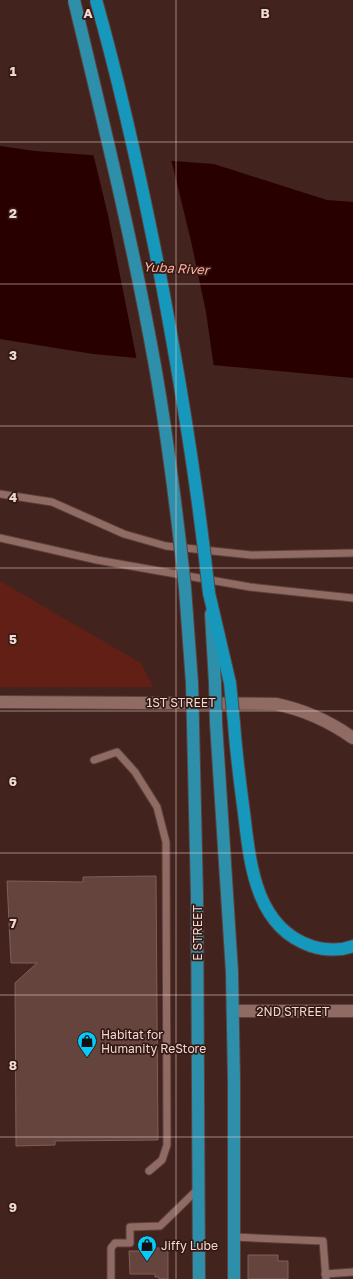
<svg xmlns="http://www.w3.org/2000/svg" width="353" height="1279" font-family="'Golos Text',sans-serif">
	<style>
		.green { fill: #611f16 }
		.water { fill: #290000 }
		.pier { fill: #42231e }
		.building { fill: #66443e; stroke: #815e57 }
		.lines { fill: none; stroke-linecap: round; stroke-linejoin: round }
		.service-casing { stroke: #5b413d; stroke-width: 9 }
		.minor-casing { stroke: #5b413d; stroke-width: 14 }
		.trunk-casing { stroke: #5b413d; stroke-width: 14 }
		.motorway-casing { stroke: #5b413d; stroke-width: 14 }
		.service { stroke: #8f6b64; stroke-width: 7 }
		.minor { stroke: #8f6b64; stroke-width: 12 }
		.trunk { stroke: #2e8faa; stroke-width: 12 }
		.motorway { stroke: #1598bb; stroke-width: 12 }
		.trunk-bridge-casing { stroke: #5b413d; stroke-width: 14; stroke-linecap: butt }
		.motorway-bridge-casing { stroke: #5b413d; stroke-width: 14; stroke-linecap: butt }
		.trunk-bridge { stroke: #2e8faa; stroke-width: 12 }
		.motorway-bridge { stroke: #1598bb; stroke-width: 12 }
		.grid { fill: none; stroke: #eed9d5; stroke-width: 1; stroke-opacity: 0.55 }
		.labels { text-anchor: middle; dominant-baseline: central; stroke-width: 3.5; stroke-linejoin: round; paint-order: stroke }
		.street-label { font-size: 12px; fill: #eed9d5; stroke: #371914 }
		.poi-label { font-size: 12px; fill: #eed9d5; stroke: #371914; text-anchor: start }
		.water-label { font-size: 13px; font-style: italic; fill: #fcafa2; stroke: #371914 }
		.grid-label { font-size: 13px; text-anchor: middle; font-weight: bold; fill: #eed9d5; stroke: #371914; stroke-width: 3.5; stroke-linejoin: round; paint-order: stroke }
	</style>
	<rect width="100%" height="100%" fill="#42231e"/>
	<path class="green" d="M0 581 141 663 153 687H0Z"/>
	<path class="water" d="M0 146 35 151 214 164 327 200 353 202V378L93 354 0 339Z"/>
	<path class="pier" d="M93 153 171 159 191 241 206 312 214 368 137 361 108 215Z"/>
	<path class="building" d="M156 876 158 1140 55 1141V1145L16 1146 15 983 37 963H11L7 881 83 882V877Z
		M154 1248H168V1279H159V1277H155V1274H130L129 1251H154Z
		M248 1255H278V1261H288V1279H248Z"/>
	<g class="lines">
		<defs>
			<path id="service" d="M0 494 52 502 124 534 166 546 251 555 353 553
				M0 538 97 560 250 587 353 598
				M94 760 117 752 135 772 157 807 166 842 167 1145 162 1160 149 1171
				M234 1237 323 1241 326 1279
				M325 1274 353 1272
				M111 1279V1248L115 1243H130V1227L160 1226 199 1188"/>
			<path id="minor" d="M0 702 276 704C305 710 329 721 353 738
				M233 1011H353"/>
			<path id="trunk" d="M185 588 192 683
				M211 614 215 683
				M216 723 232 972 234 1081V1279
				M193 724 197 896 199 1279"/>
			<path id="motorway" d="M209 593 230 683
				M234 723C236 753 240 783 244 813 250 863 255 927 311 946 324 950 340 951 353 946"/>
		</defs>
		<use href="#service" class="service-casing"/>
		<use href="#minor" class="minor-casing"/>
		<use href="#trunk" class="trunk-casing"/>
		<use href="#motorway" class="motorway-casing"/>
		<use href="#service" class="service"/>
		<use href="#minor" class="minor"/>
		<use href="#trunk" class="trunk"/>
		<use href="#motorway" class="motorway"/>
		<defs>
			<path id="trunk-bridge" d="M74 0C103 121 133 243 155 366 168 440 177 513 185 588
				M192 683 193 724
				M215 683 216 723"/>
			<path id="motorway-bridge" d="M96 0C123 95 144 193 163 290 182 391 198 491 209 593
				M230 683 234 723"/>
		</defs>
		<use href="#trunk-bridge" class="trunk-bridge-casing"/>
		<use href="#motorway-bridge" class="motorway-bridge-casing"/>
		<use href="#trunk-bridge" class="trunk-bridge"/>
		<use href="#motorway-bridge" class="motorway-bridge"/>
	</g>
	<path class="grid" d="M176 0V1279M0 142H353M0 284H353M0 426H353M0 568H353M0 711H353M0 853H353M0 995H353M0 1137H353"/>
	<defs>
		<symbol id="shop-pin" viewBox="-11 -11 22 30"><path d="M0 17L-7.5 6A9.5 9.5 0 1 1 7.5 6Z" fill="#04cbf9" stroke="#371914"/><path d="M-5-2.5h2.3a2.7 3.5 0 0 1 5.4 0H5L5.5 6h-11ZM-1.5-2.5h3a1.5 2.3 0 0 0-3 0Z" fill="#111"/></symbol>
	</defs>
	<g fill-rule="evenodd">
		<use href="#shop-pin" x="76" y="1030" width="22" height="30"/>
		<use href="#shop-pin" x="136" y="1234" width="22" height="30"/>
	</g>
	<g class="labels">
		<g class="street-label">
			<text x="181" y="702">1ST STREET</text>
			<text transform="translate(197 933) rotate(-90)">E STREET</text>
			<text x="293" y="1011">2ND STREET</text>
		</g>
		<g class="poi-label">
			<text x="101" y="1034">Habitat for<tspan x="101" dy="14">Humanity ReStore</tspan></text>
			<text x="161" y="1245">Jiffy Lube</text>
		</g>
		<g class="water-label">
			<text transform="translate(176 268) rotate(3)">Yuba River</text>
		</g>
	</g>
	<g class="grid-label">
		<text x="88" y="18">A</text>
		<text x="265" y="18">B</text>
		<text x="13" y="76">1</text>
		<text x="13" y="218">2</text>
		<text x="13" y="360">3</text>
		<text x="13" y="502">4</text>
		<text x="13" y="644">5</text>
		<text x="13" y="786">6</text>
		<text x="13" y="928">7</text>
		<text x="13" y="1070">8</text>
		<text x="13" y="1212">9</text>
	</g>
</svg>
